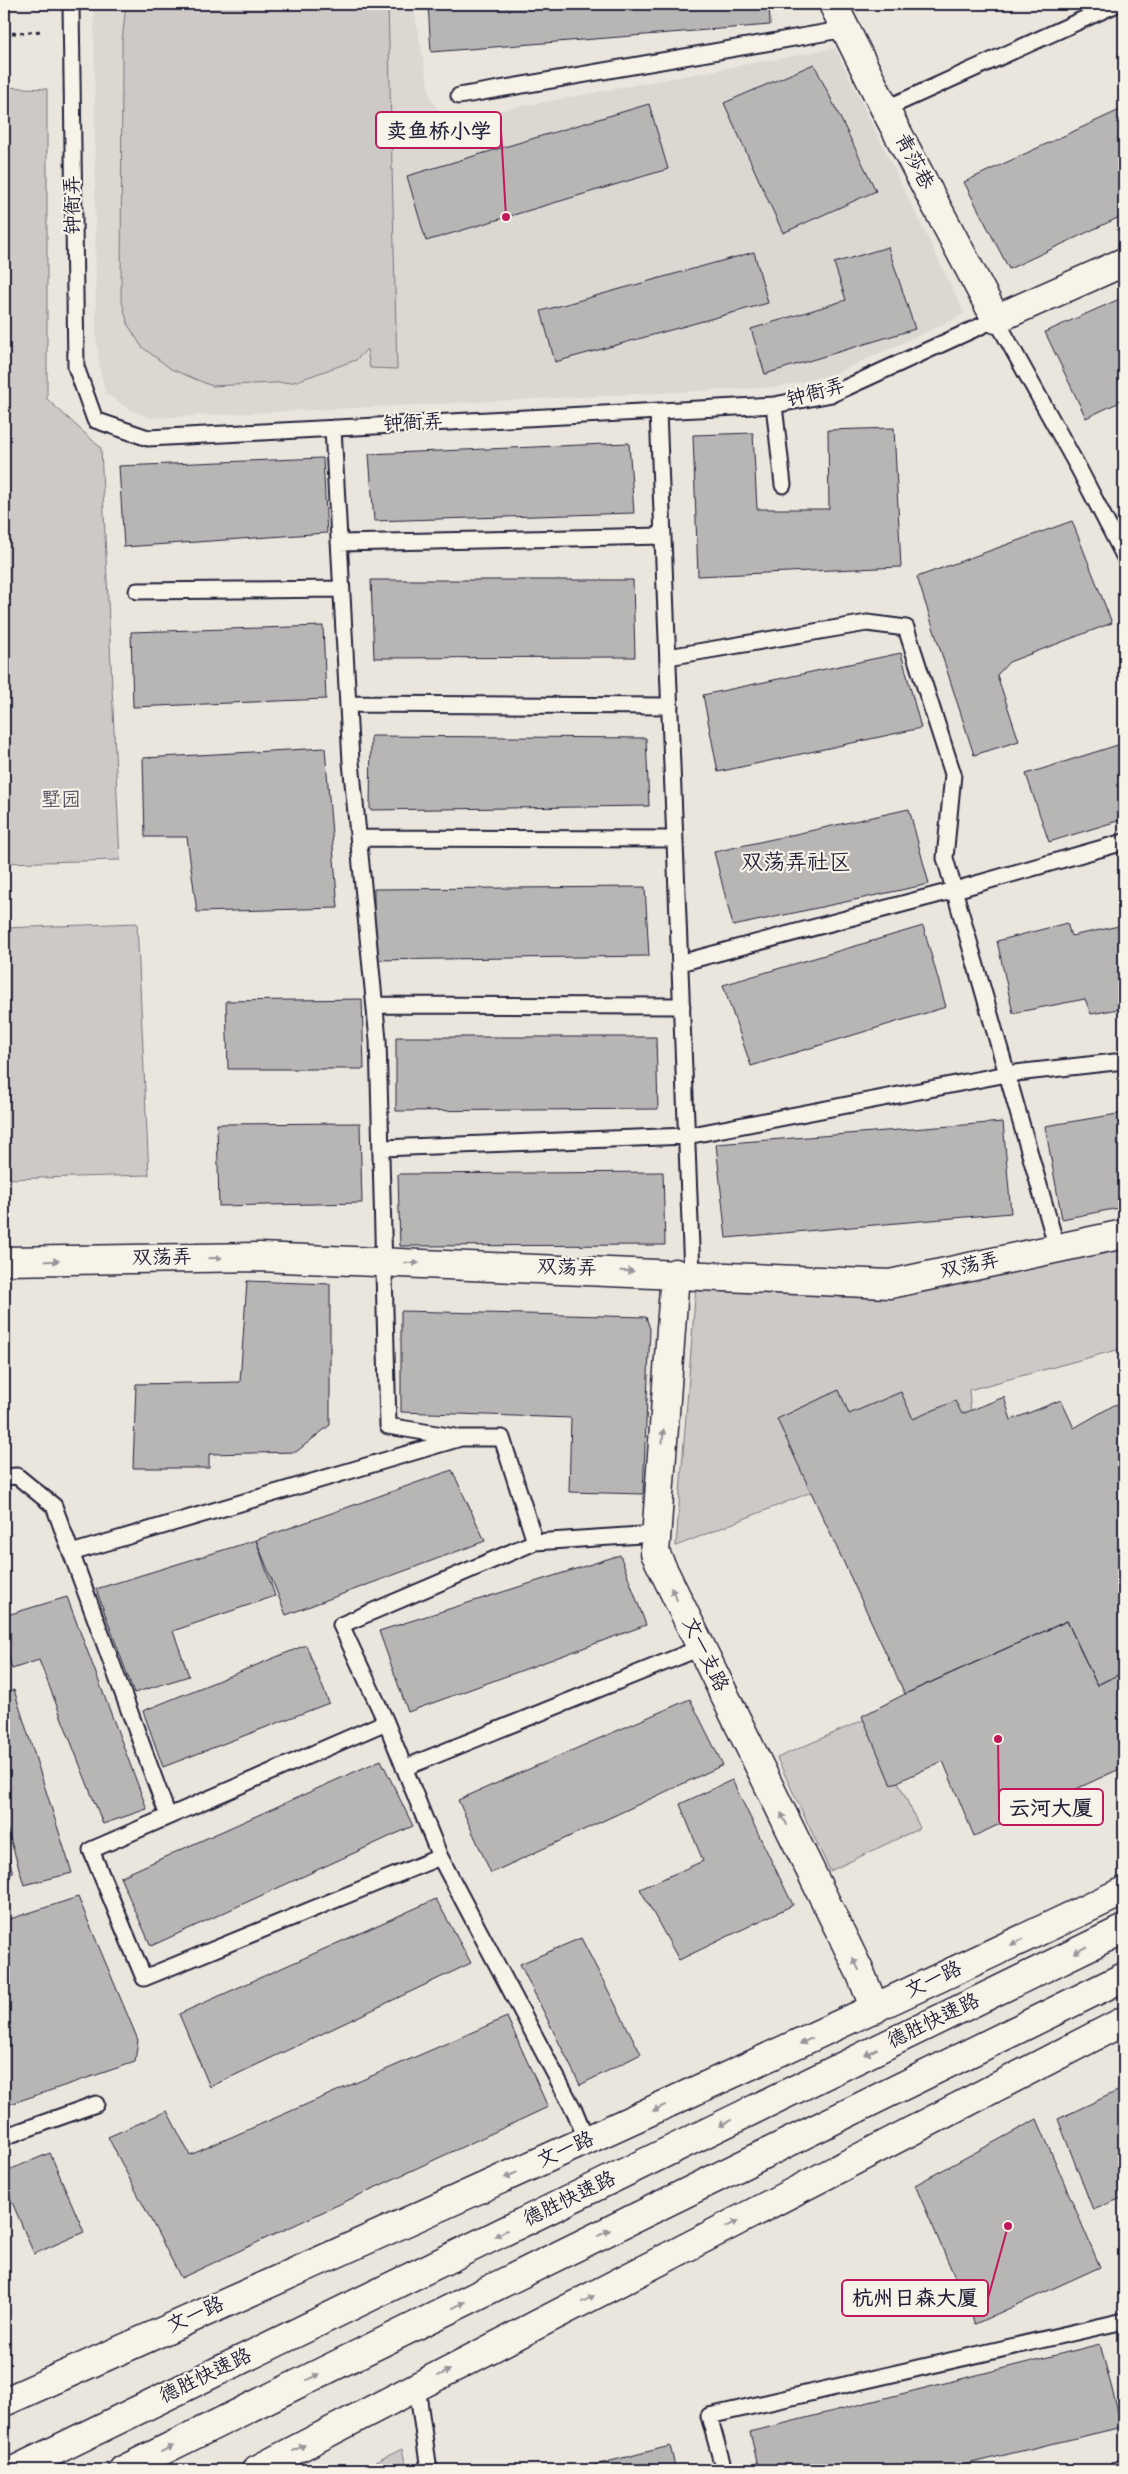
<svg xmlns="http://www.w3.org/2000/svg" width="1128" height="2474" font-family="'Indie Flower','LXGW WenKai TC',sans-serif">
	<style>
		.built { fill: #dbd8d2 }
		.green { fill: #cdc9c6; stroke: #787680 }
		.building { fill: #b8b6b5; stroke: #22223b }
		.lines { fill: none; stroke-linecap: round; stroke-linejoin: round }
		.lane-casing { stroke: #22223b; stroke-width: 19 }
		.street-casing { stroke: #22223b; stroke-width: 31 }
		.primary-casing { stroke: #22223b; stroke-width: 31 }
		.highway-casing { stroke: #22223b; stroke-width: 31 }
		.path { stroke: #22223b; stroke-width: 3; stroke-dasharray: 4 4; stroke-linecap: butt }
		.lane { stroke: #f7f3e8; stroke-width: 15 }
		.street { stroke: #f7f3e8; stroke-width: 28 }
		.primary { stroke: #f7f3e8; stroke-width: 28 }
		.highway { stroke: #f7f3e8; stroke-width: 28 }
		.oneway { fill: #97959a }
		.labels { text-anchor: middle; dominant-baseline: central; stroke-width: 4.5; stroke-linejoin: round; paint-order: stroke }
		.street-label { font-size: 20px; fill: #22223b; stroke: #f7f3e8 }
		.park-label { font-size: 20px; fill: #555465; stroke: #f7f3e8 }
		.quarter-label { font-size: 22px; fill: #22223b; stroke: #f7f3e8 }
		.leader { fill: none; stroke: #c2185b; stroke-width: 2 }
		.callout-dot { fill: #c2185b; stroke: #f7f3e8; stroke-width: 2 }
		.callout { fill: #f7f3e8; stroke: #c2185b; stroke-width: 2 }
		.callout-label { font-size: 21px; text-anchor: middle; font-weight: bold; fill: #22223b }
	</style>
	<rect width="100%" height="100%" fill="#eae6de"/>
	<filter id="ink" filterUnits="userSpaceOnUse"><feTurbulence type="fractalNoise" baseFrequency=".02" numOctaves="2"/><feDisplacementMap in="SourceGraphic" scale="10" xChannelSelector="R" yChannelSelector="G"/><feConvolveMatrix kernelMatrix="1 2 1 2 8 2 1 2 1" color-interpolation-filters="sRGB"/></filter>
	<g filter="url(#ink)">
		<path class="built" d="M94 4H413L431 100 447 120 835 48 965 314 834 374 779 387 150 418 131 410 106 394 100 370 96 336Z"/>
		<path class="green" d="M126 4H388L397 369 370 368 367 349 356 360 294 382 212 386 171 369 142 347 128 325 121 298 122 42Z
			M4 87 47 89V399L101 448 120 860 4 863Z
			M137 923 149 1175 4 1179V928Z
			M1124 1249V1348L969 1390 972 1428 676 1546 697 1272 889 1296Z
			M868 1718 920 1828 830 1871 777 1758Z
			M402 2449 407 2470H359Z"/>
		<path class="building" d="M428 4H769L770 25 431 52Z
			M814 64 876 191 783 233 724 103Z
			M649 104 668 169 426 241 407 176Z
			M1124 108V215L1009 269 964 182Z
			M888 247 915 329 765 374 751 329 846 300 834 263Z
			M754 252 768 303 555 362 541 311Z
			M1124 297V400L1086 418 1045 332Z
			M894 428 901 567 698 576 693 435 753 433 757 509H829L828 430Z
			M629 443 634 513 374 521 369 454Z
			M323 458 327 533 124 547 119 466Z
			M1072 521 1112 623 1009 662 997 675 1019 741 974 755 917 577Z
			M371 580H633L635 657 374 658Z
			M323 626 326 699 133 707 131 632Z
			M901 653 921 728 718 772 703 695Z
			M371 736 646 738 649 806 370 810Z
			M1124 743V819L1049 842 1026 774Z
			M325 748 338 908 197 912 187 837H145L143 758Z
			M909 809 929 884 733 926 714 852Z
			M645 887 649 956 374 960V889Z
			M1067 923 1071 936 1124 925V1008L1091 1014 1085 999 1013 1013 997 941Z
			M923 926 946 1007 751 1066 723 985Z
			M362 999 364 1069H228L226 1001Z
			M396 1037H656L658 1109 396 1111Z
			M1124 1113V1207L1062 1219 1045 1126Z
			M1003 1122 1011 1213 726 1238 716 1144Z
			M360 1123 362 1203 219 1206 217 1124Z
			M663 1172 665 1245 400 1246 398 1174Z
			M247 1281 330 1284V1425L296 1452 209 1454V1468H133L136 1384 240 1382Z
			M401 1311 646 1317 650 1329 643 1494 569 1492 571 1418 401 1412Z
			M839 1390 849 1414 901 1392 913 1419 955 1401 962 1414 1004 1397 1011 1420 1061 1400 1074 1428 1116 1404 1124 1420V1672L1097 1685 1067 1621 905 1694 777 1419Z
			M452 1470 485 1541 286 1615 256 1540Z
			M256 1540 275 1596 173 1631 189 1676 134 1693 96 1589Z
			M620 1555 646 1625 408 1712 379 1631Z
			M67 1597 147 1809 103 1824 39 1660 12 1669 4 1642V1616Z
			M1067 1621 1097 1685 1124 1672V1767L974 1836 943 1761 891 1785 862 1716 905 1694Z
			M306 1645 329 1703 163 1767 143 1711Z
			M14 1690 72 1873 24 1885 4 1818V1694Z
			M690 1699 723 1765 491 1873 458 1800Z
			M381 1760 413 1826 151 1946 120 1877Z
			M732 1780 793 1905 679 1960 640 1889 703 1861 680 1804Z
			M4 1840 13 1873 4 1876Z
			M78 1897 138 2040 135 2062 4 2106V1921Z
			M436 1899 471 1963 210 2087 179 2014Z
			M581 1938 641 2054 580 2085 520 1964Z
			M507 2017 548 2107 181 2278 108 2137 167 2111 190 2155Z
			M1124 2088V2197L1093 2210 1058 2119Z
			M1037 2119 1100 2267 975 2324 915 2185Z
			M50 2153 84 2232 34 2254 4 2183V2172Z
			M1100 2344 1122 2427 942 2470H759L750 2432Z
			M670 2446 676 2470H575Z"/>
		<g class="lines">
			<defs>
				<path id="lane" d="M71 4 76 367 95 420 148 438 774 405 832 394 996 319 1079 469 1124 556
					M459 96 846 29
					M885 109 1117 4
					M774 405 783 485
					M658 411 692 1273
					M333 428 351 762 378 1040 388 1426 455 1437
					M339 543 663 536
					M137 591 341 589
					M668 657 867 623 906 628 953 774 945 858 1057 1248
					M348 704 670 706
					M359 838 675 839
					M680 963 955 890 1124 842
					M375 1005 682 1006
					M382 1148 687 1136 1007 1074 1124 1061
					M4 1477 17 1476 54 1506 168 1816
					M535 1542 656 1534
					M71 1553 461 1438H502L535 1542 341 1625 386 1722 440 1857 575 2112 587 2141
					M386 1722 91 1850 144 1978 440 1857
					M404 1768 700 1648
					M4 2137 96 2104
					M417 2387 429 2470
					M724 2470 709 2416 1124 2321
					M1117 2470 1124 2468"/>
				<path id="street" d="M833 4 885 109 996 319 1124 262
					M4 1261 259 1257 890 1284 1124 1234
					M675 1273 655 1553 860 1972 875 2009"/>
				<path id="primary" d="M4 2402C379 2235 753 2067 1124 1891
					M256 2470 1124 2021"/>
				<path id="highway" d="M15 2470 1124 1929
					M123 2470 1124 1977"/>
			</defs>
			<use href="#lane" class="lane-casing"/>
			<use href="#street" class="street-casing"/>
			<use href="#primary" class="primary-casing"/>
			<use href="#highway" class="highway-casing"/>
			<path class="path" d="M4 34 43 31"/>
			<use href="#lane" class="lane"/>
			<use href="#street" class="street"/>
			<use href="#primary" class="primary"/>
			<use href="#highway" class="highway"/>
		</g>
		<defs><path id="oneway-solid" d="M-6-.8H1V-3.2L6.5 0L1 3.2V.8H-6Z" transform="scale(1.25)"/></defs>
		<g class="oneway">
			<use href="#oneway-solid" transform="translate(215 1258) rotate(-1)"/>
			<use href="#oneway-solid" transform="translate(52 1261) rotate(-1)"/>
			<use href="#oneway-solid" transform="translate(412 1263) rotate(2)"/>
			<use href="#oneway-solid" transform="translate(627 1271) rotate(2)"/>
			<use href="#oneway-solid" transform="translate(663 1436) rotate(-86)"/>
			<use href="#oneway-solid" transform="translate(674 1594) rotate(-116)"/>
			<use href="#oneway-solid" transform="translate(784 1819) rotate(-116)"/>
			<use href="#oneway-solid" transform="translate(1017 1942) rotate(155)"/>
			<use href="#oneway-solid" transform="translate(1080 1950) rotate(154)"/>
			<use href="#oneway-solid" transform="translate(856 1964) rotate(-116)"/>
			<use href="#oneway-solid" transform="translate(806 2041) rotate(155)"/>
			<use href="#oneway-solid" transform="translate(871 2052) rotate(154)"/>
			<use href="#oneway-solid" transform="translate(659 2108) rotate(155)"/>
			<use href="#oneway-solid" transform="translate(725 2123) rotate(154)"/>
			<use href="#oneway-solid" transform="translate(511 2175) rotate(156)"/>
			<use href="#oneway-solid" transform="translate(732 2224) rotate(-27)"/>
			<use href="#oneway-solid" transform="translate(501 2233) rotate(154)"/>
			<use href="#oneway-solid" transform="translate(604 2233) rotate(-26)"/>
			<use href="#oneway-solid" transform="translate(588 2299) rotate(-27)"/>
			<use href="#oneway-solid" transform="translate(459 2305) rotate(-26)"/>
			<use href="#oneway-solid" transform="translate(444 2373) rotate(-27)"/>
			<use href="#oneway-solid" transform="translate(313 2377) rotate(-26)"/>
			<use href="#oneway-solid" transform="translate(299 2448) rotate(-27)"/>
			<use href="#oneway-solid" transform="translate(167 2449) rotate(-26)"/>
		</g>
	</g>
	<g class="labels">
		<g class="street-label">
			<text transform="translate(913 162) rotate(62)">青莎巷</text>
			<text transform="translate(74 205) rotate(-91)">钟衙弄</text>
			<text transform="translate(816 394) rotate(-15)">钟衙弄</text>
			<text transform="translate(413 424) rotate(-3)">钟衙弄</text>
			<text transform="translate(162 1259) rotate(-1)">双荡弄</text>
			<text transform="translate(970 1267) rotate(-12)">双荡弄</text>
			<text transform="translate(567 1269) rotate(2)">双荡弄</text>
			<text transform="translate(704 1655) rotate(64)">文一支路</text>
			<text transform="translate(934 1981) rotate(-25)">文一路</text>
			<text transform="translate(934 2022) rotate(-26)">德胜快速路</text>
			<text transform="translate(566 2151) rotate(-24)">文一路</text>
			<text transform="translate(570 2200) rotate(-26)">德胜快速路</text>
			<text transform="translate(196 2316) rotate(-24)">文一路</text>
			<text transform="translate(206 2377) rotate(-26)">德胜快速路</text>
		</g>
		<g class="park-label">
			<text x="61" y="801">墅园</text>
		</g>
		<g class="quarter-label">
			<text x="796" y="864">双荡弄社区</text>
		</g>
	</g>
	<path class="leader" d="M506 217L501 130M998 1739L999 1807M1008 2226L988 2298"/>
	<g class="callout-dot">
		<circle cx="506" cy="217" r="5"/>
		<circle cx="998" cy="1739" r="5"/>
		<circle cx="1008" cy="2226" r="5"/>
	</g>
	<g class="callout">
		<rect x="376" y="112" width="125" height="36" rx="5"/>
		<rect x="999" y="1789" width="104" height="36" rx="5"/>
		<rect x="842" y="2280" width="146" height="36" rx="5"/>
	</g>
	<g class="callout-label">
		<text x="439" y="138">卖鱼桥小学</text>
		<text x="1051" y="1815">云河大厦</text>
		<text x="915" y="2305">杭州日森大厦</text>
	</g>
	<rect width="1128" height="2474" fill="none" stroke="#f7f3e8" stroke-width="20"/>
	<rect x="10" y="10" width="1108" height="2454" fill="none" stroke="#22223b" stroke-width="2" filter="url(#ink)"/>
</svg>
